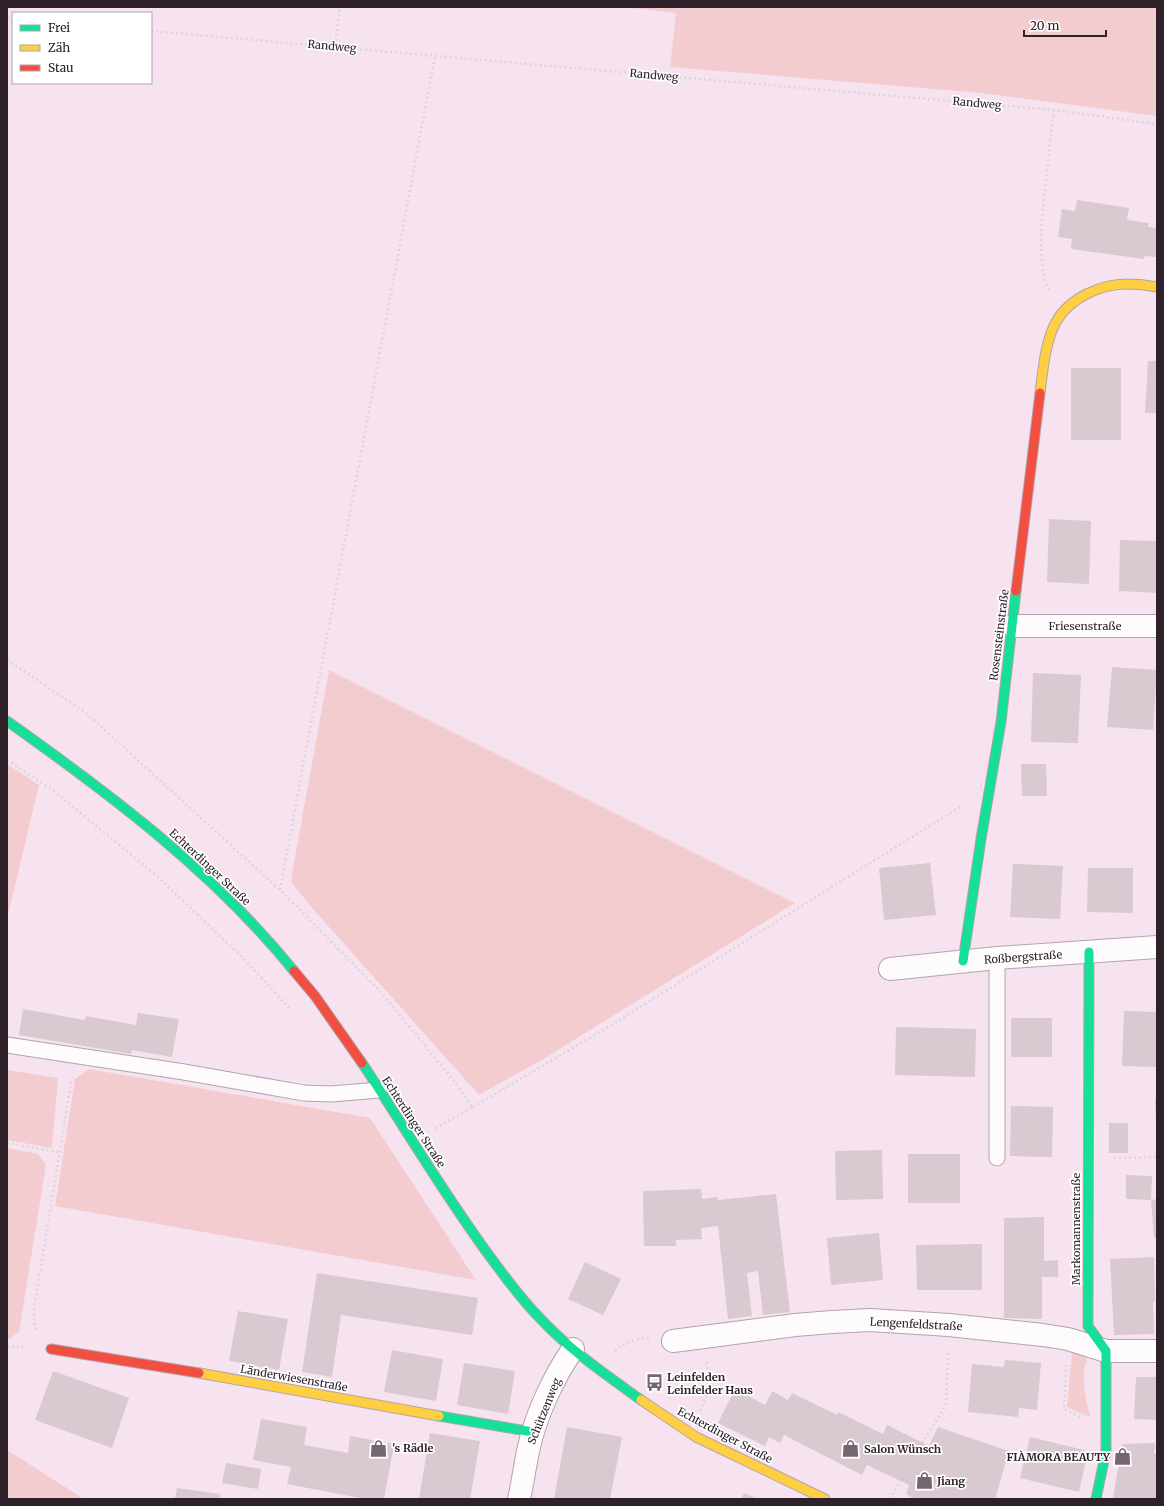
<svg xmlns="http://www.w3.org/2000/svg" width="1164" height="1506" font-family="Merriweather,serif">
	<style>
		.green { fill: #f3ccd0 }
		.building { fill: #d9c9d0 }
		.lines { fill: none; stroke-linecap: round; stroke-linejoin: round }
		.lane-casing { stroke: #b2a4ac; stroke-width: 17 }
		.street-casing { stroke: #b2a4ac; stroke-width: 24 }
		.fast-casing { stroke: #b2a4ac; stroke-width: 11 }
		.slow-casing { stroke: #b2a4ac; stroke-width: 11 }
		.jam-casing { stroke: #b2a4ac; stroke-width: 11 }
		.path { stroke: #dcd5d9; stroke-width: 2.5; stroke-dasharray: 2 3; stroke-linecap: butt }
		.lane { stroke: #fefbfd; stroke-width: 15 }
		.street { stroke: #fefbfd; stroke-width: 22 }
		.fast { stroke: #16e098; stroke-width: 9 }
		.slow { stroke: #ffcf43; stroke-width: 9 }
		.jam { stroke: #f24e42; stroke-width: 9 }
		.labels { text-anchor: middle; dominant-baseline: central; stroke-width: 3.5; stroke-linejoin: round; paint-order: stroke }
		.street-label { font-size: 11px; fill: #2e2129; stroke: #fff }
		.poi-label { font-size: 11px; font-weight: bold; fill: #2e2129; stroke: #fff; text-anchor: start }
	</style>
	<rect width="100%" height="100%" fill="#f6e3ef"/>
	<path class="green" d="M623 7H1157V116L982 93 670 67 676 13Z
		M329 670 795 903 545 1058 479 1095 313 909 292 883V874Z
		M7 764 39 785 7 919Z
		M89 1069 370 1118 476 1280 55 1206 75 1079Z
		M7 1070 58 1078 52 1148 7 1140Z
		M7 1148 38 1154 46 1165 19 1332 9 1339H7Z
		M1072 1353H1081L1087 1360C1080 1378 1086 1398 1090 1417L1067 1407Z
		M7 1450 84 1499H7Z"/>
	<path class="building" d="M1077 200 1129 208 1127 220 1149 223 1148 227 1157 228V257L1144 256V259L1071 249 1072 239 1058 237 1062 209 1075 211Z
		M1148 361H1157V413H1145Z
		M1071 368H1121V440H1071Z
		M1049 519 1091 521 1089 584 1047 582Z
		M1120 540 1157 541V593L1119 591Z
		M1112 667 1157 670 1153 730 1107 727Z
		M1033 673 1081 675 1078 743 1031 742Z
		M1021 764H1046L1047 796H1022Z
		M930 863 936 915 884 920 879 868Z
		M1013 864 1063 866 1060 919 1010 917Z
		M1088 868H1133V913L1087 912Z
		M23 1009 85 1020 86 1016 136 1025 138 1013 179 1019 172 1057 132 1050 131 1054 19 1035Z
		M1124 1011 1157 1012V1067L1122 1066Z
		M1011 1018H1052V1057H1011Z
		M896 1027 976 1029 975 1077 895 1075Z
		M1155 1099H1157V1123H1156Z
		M1011 1106 1053 1107 1052 1157 1010 1156Z
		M1109 1123H1128V1153H1109Z
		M882 1150 883 1199 836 1200 835 1151Z
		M908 1154H960V1203H908Z
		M1126 1175 1152 1176 1151 1200 1126 1199Z
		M701 1189 702 1199 717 1197 718 1200 776 1194 790 1312 763 1315 758 1271 747 1273 752 1316 728 1319 718 1226 701 1228 702 1239 676 1240V1246H644L643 1191Z
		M1157 1199V1238H1154L1151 1200Z
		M1044 1217V1261L1058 1260V1277H1042V1319L1004 1318V1218Z
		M879 1233 883 1280 831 1285 827 1238Z
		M982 1244V1290H917L916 1245Z
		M1154 1257 1155 1302H1153L1154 1334 1114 1335 1110 1259Z
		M585 1262 621 1279 603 1315 568 1299Z
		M317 1273 478 1298 472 1335 341 1315 332 1377 302 1372Z
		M238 1311 288 1319 279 1370 229 1361Z
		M392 1350 443 1359 436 1401 384 1392Z
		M1005 1360 1041 1363 1037 1410 1019 1408 1018 1417 968 1412 972 1364 1004 1367Z
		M464 1363 515 1371 508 1414 457 1405Z
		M53 1371 129 1398 112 1448 35 1420Z
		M1136 1377H1157V1420L1134 1419Z
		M735 1389 765 1405 772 1391 788 1400 792 1393 837 1415 838 1412 883 1434 887 1425 929 1446 938 1427 1009 1451 995 1499H915L906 1494 909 1485 867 1465 862 1475 784 1435 780 1443 769 1437 765 1446 718 1423Z
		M261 1419 307 1427 304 1445 348 1453 350 1436 394 1444 384 1499H365L287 1484 291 1467 253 1460Z
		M567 1427 622 1437 610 1499H554Z
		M430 1433 480 1441 470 1499H419Z
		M1030 1437 1088 1451 1079 1492 1020 1478Z
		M1155 1443 1154 1454H1157V1499H1113L1122 1444Z
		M226 1463 261 1469 258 1489 222 1483Z
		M177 1488 220 1494 219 1499H175Z
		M744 1493 757 1499H741Z"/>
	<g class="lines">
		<defs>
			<path id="lane" d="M7 1045 184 1072 304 1093 331 1094 379 1090
				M997 1158V958"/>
			<path id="street" d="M1013 626H1157
				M890 969 997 958 1157 947
				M673 1341 795 1325 832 1322 870 1320 949 1325 1043 1335 1068 1339 1106 1351H1157
				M519 1499C523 1482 525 1464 529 1447 536 1415 554 1376 573 1349"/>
			<path id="fast" d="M7 721C110 794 214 872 294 971
				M1089 952 1088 1326 1106 1351V1451L1096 1499
				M963 961 981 839 1001 722 1016 591
				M362 1063C406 1129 446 1198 494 1262 508 1281 522 1300 538 1316 568 1349 605 1374 641 1400
				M439 1416 533 1432"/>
			<path id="slow" d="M1040 393C1043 370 1045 342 1056 322 1069 298 1101 284 1127 284 1137 284 1147 285 1157 287
				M199 1373 439 1416
				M641 1400 696 1437 825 1499"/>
			<path id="jam" d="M1016 591 1040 393
				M294 971 315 996 362 1063
				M51 1349 199 1373"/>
		</defs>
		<use href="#lane" class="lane-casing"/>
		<use href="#street" class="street-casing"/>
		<use href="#fast" class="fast-casing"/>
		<use href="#slow" class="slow-casing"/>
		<use href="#jam" class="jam-casing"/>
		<path class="path" d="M7 17 13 18
			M151 31 1054 110 1157 124
			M335 46 340 7
			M1049 290C1035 262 1043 205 1047 174 1049 153 1051 131 1054 110
			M7 660 85 712 280 890 380 991 450 1076 473 1107 434 1129
			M7 760 54 791 158 877 244 959 292 1011
			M280 890 435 56
			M473 1107 608 1027 960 807
			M7 1143 59 1152
			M1114 1158 1157 1157
			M36 1330 34 1321V1309L72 1077
			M7 1346 20 1348 26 1345
			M615 1351C623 1343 637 1338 649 1338
			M1066 1365 1064 1409 1081 1417
			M700 1411 712 1381 706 1361
			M922 1443 946 1405 948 1351
			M1155 1447H1157
			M890 1499 900 1481"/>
		<use href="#lane" class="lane"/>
		<use href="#street" class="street"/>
		<use href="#fast" class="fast"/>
		<use href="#slow" class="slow"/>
		<use href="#jam" class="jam"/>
	</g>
	<defs>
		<symbol id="bus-bare" viewBox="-9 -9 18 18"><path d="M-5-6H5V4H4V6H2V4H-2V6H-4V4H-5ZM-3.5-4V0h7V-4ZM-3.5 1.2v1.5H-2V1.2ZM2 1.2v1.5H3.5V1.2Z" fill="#74656e" stroke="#fff" stroke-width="2.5" paint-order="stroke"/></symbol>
		<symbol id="shop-bare" viewBox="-9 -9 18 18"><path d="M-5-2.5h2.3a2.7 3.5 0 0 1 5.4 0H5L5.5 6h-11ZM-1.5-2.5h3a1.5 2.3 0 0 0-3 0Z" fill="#74656e" stroke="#fff" stroke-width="2.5" paint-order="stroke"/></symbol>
	</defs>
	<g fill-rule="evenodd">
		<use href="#bus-bare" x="642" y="1370" width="25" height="25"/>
		<use href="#shop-bare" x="366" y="1436" width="25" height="25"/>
		<use href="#shop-bare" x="838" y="1436" width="25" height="25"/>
		<use href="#shop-bare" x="1110" y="1444" width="25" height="25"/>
		<use href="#shop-bare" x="912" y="1468" width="25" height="25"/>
	</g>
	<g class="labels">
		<g class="street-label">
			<text transform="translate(332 46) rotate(5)">Randweg</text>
			<text transform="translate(654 75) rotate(5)">Randweg</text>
			<text transform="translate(977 103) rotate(5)">Randweg</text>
			<text x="1085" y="626">Friesenstraße</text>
			<text transform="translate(999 635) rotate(-83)">Rosensteinstraße</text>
			<text transform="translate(210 867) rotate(43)">Echterdinger Straße</text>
			<text transform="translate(1023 957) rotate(-4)">Roßbergstraße</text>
			<text transform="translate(414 1122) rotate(57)">Echterdinger Straße</text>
			<text transform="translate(1076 1229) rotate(-90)">Markomannenstraße</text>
			<text transform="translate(916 1324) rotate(3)">Lengenfeldstraße</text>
			<text transform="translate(294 1378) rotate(10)">Länderwiesenstraße</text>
			<text transform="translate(544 1411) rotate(-68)">Schützenweg</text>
			<text transform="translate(725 1435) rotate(28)">Echterdinger Straße</text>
		</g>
		<g class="poi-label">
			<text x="667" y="1377">Leinfelden<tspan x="667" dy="13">Leinfelder Haus</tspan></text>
			<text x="392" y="1448">'s Rädle</text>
			<text x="864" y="1449">Salon Wünsch</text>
			<text x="1110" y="1457" text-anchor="end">FIÀMORA BEAUTY</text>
			<text x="937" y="1481">Jiang</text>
		</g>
	</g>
	<rect width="1164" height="1506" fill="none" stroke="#2e2129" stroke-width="16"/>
	<rect x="12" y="12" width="140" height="72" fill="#ffffff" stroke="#aba6a9"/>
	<rect x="20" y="25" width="20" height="6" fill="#16e098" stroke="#aba6a9"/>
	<text x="48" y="32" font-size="12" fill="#2e2129">Frei</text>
	<rect x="20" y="45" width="20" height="6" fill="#ffcf43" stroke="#aba6a9"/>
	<text x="48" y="52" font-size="12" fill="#2e2129">Zäh</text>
	<rect x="20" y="65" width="20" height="6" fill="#f24e42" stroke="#aba6a9"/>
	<text x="48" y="72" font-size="12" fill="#2e2129">Stau</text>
	<path d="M1024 30v6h82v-6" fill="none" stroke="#2e2129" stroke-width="2"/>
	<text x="1030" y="30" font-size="12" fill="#2e2129" stroke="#ffffff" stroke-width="3" paint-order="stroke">20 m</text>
</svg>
